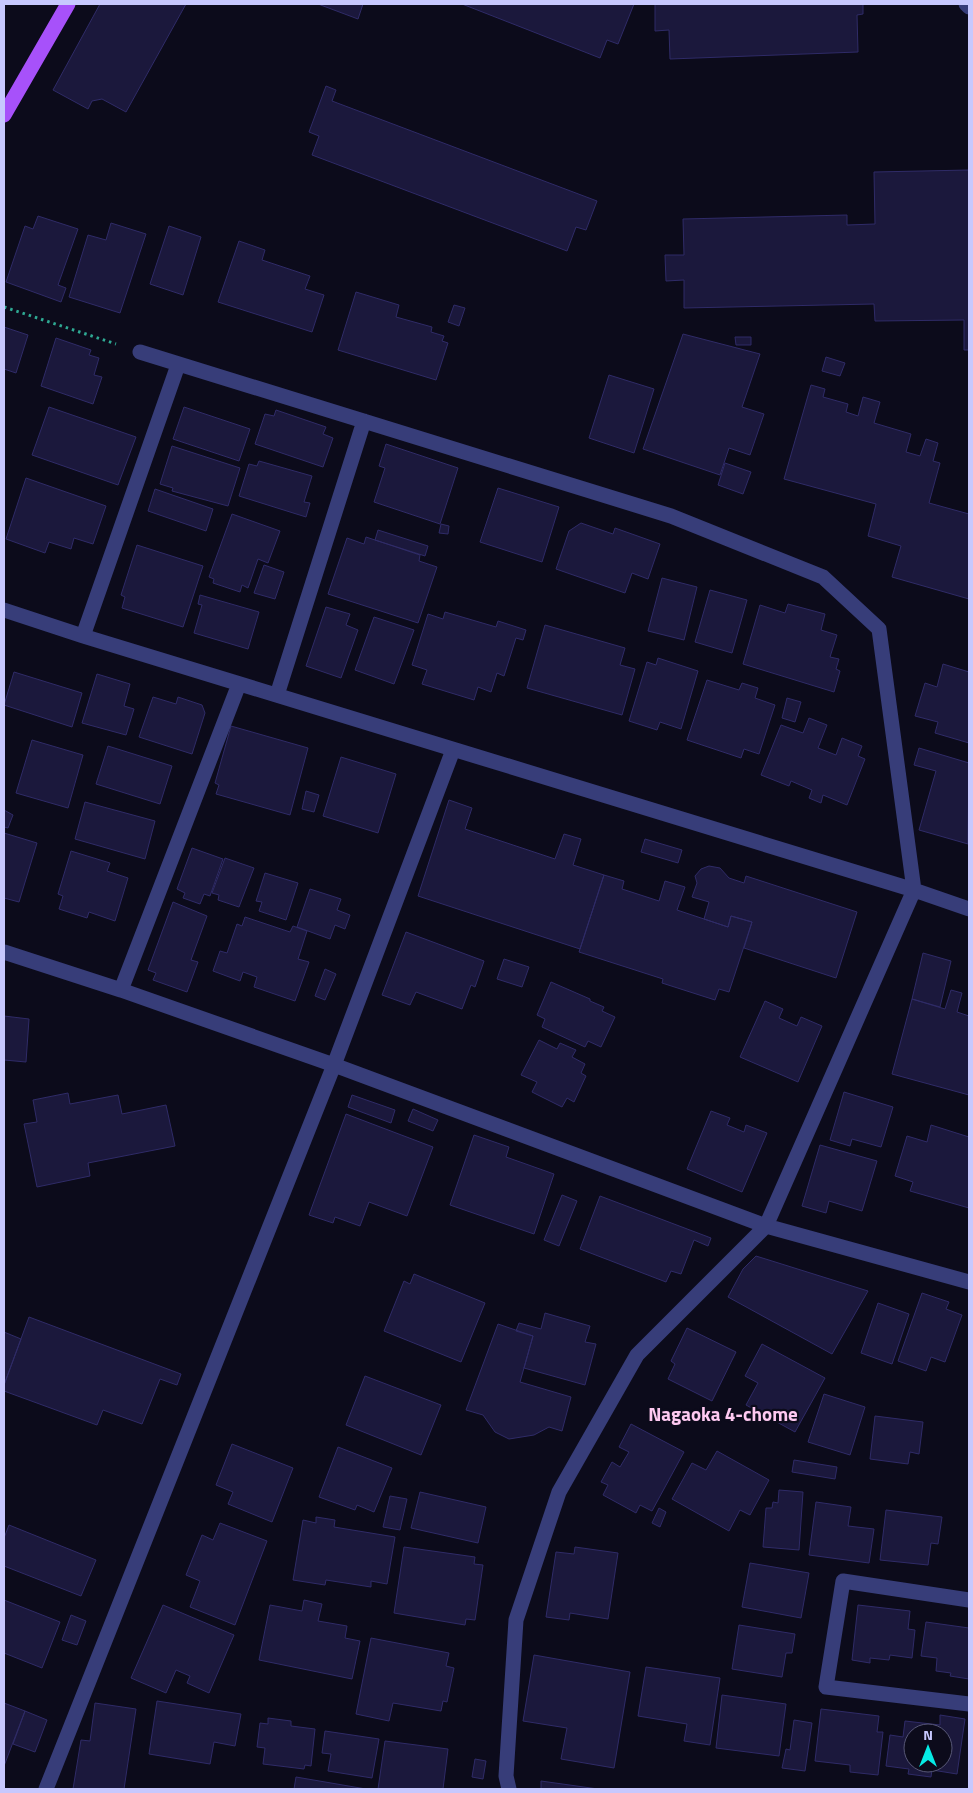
<svg xmlns="http://www.w3.org/2000/svg" width="973" height="1793" font-family="'Titillium Web',sans-serif">
	<style>
		.building { fill: #1b183c; stroke: #2f2b67; fill-rule: evenodd }
		.lines { fill: none; stroke-linecap: round; stroke-linejoin: round }
		.path { stroke: #2fa993; stroke-width: 3; stroke-dasharray: 2.5 4; stroke-linecap: butt }
		.minor { stroke: #373d79; stroke-width: 15 }
		.major { stroke: #a751fa; stroke-width: 15 }
		.labels { text-anchor: middle; dominant-baseline: central; stroke-width: 4.5; stroke-linejoin: round; paint-order: stroke }
		.neighbourhood-label { font-size: 19px; font-weight: bold; fill: #fec9f1; stroke: #0c0b1b }
	</style>
	<rect width="100%" height="100%" fill="#0c0b1b"/>
	<path class="building" d="M100 4H186L126 112 102 99 92 101 88 109 53 90Z
		M318 4H363L358 19Z
		M462 4H634L618 44 607 40 600 58Z
		M655 4H863V14L857 15 858 52 670 59 669 30 655 31Z
		M326 86 336 90 332 101 597 201 586 230 576 227 567 251 312 155 319 136 309 132Z
		M969 170V350H964V320L875 321 874 304 684 308V280L666 281 665 255H684L683 219 847 215V225L875 224 874 172Z
		M38 216 78 229 58 285 66 288 61 302 6 282 25 226 33 229Z
		M111 223 146 234 120 313 69 297 88 235 106 240Z
		M169 226 201 237 183 295 150 284Z
		M239 241 265 250 262 260 310 276 305 289 324 295 312 332 218 302Z
		M356 292 399 305 396 317 432 327 431 332 444 336 442 341 448 343 436 380 338 350Z
		M454 305 465 308 459 326 448 322Z
		M4 327 28 335 16 373 4 369Z
		M683 334 760 354 742 407 764 414 750 455 729 448 720 475 643 449Z
		M735 337H751V345H736Z
		M56 338 91 350 89 355 99 358 94 375 102 377 93 404 41 386Z
		M826 357 845 363 840 376 822 371Z
		M609 375 654 389 634 453 589 438Z
		M811 385 825 389 823 397 848 404 846 412 858 416 863 397 880 402 874 423 911 434 906 452 920 456 926 439 938 443 933 461 940 463 929 503 969 514V599L892 577 901 546 868 536 876 504 784 479Z
		M49 407 136 437 118 485 32 455Z
		M184 407 250 429 239 461 173 439Z
		M276 410 326 427 323 434 333 438 323 467 255 444 265 414 274 416Z
		M386 444 458 468 440 524 374 502 385 468 379 466Z
		M172 446 240 468 228 506 172 491 173 488 160 484Z
		M259 461 312 476 304 502 310 503 306 517 239 496 249 464 257 466Z
		M725 463 751 472 743 494 718 485Z
		M26 478 106 506 93 544 74 538 71 549 49 542 45 553 6 539Z
		M498 488 559 507 542 562 480 542Z
		M155 489 213 509 206 531 148 511Z
		M232 514 280 531 268 563 258 559 248 588 242 585 240 592 213 583 214 579 209 577Z
		M581 523 613 534 615 528 660 544 648 579 632 573 625 593 556 569 569 531Z
		M441 524 449 526 448 534 439 533Z
		M378 530 428 546 425 556 375 540Z
		M366 537 420 555 419 561 437 567 418 623 328 594 347 538 364 544Z
		M137 545 203 566 183 627 122 608 125 597 121 595Z
		M264 565 284 572 275 599 254 593Z
		M662 578 697 587 684 640 648 631Z
		M710 590 747 600 732 653 695 642Z
		M200 595 259 612 248 649 194 633 202 605 198 604Z
		M788 604 825 614 821 630 837 635 830 657 839 659 836 669 840 671 834 692 743 664 760 605 785 613Z
		M326 607 350 614 346 625 358 630 341 678 306 666Z
		M445 612 496 627 498 621 526 630 523 640 516 638 504 676 497 673 491 692 478 687 474 700 422 684 427 670 412 665 428 614 443 619Z
		M374 617 414 630 394 684 355 670Z
		M545 625 625 648 620 665 635 669 622 715 527 688Z
		M658 658 698 671 681 729 660 722 657 730 629 721 647 662 656 665Z
		M943 664 969 672V743L935 733 938 722 915 716 925 683 937 687Z
		M14 672 82 693 72 727 4 705Z
		M97 674 130 684 124 706 134 709 126 735 82 723Z
		M707 680 739 690 742 683 758 688 755 698 775 705 759 754 744 749 741 758 687 740Z
		M153 697 176 704 178 697 202 705 205 713 192 754 139 737Z
		M787 698 801 702 795 722 782 718Z
		M809 718 827 725 818 748 836 755 842 738 862 746 858 756 865 759 847 805 823 795 821 803 809 798 812 790 791 781 789 786 761 775 781 725 803 733Z
		M231 726 308 748 290 815 216 794 219 785 215 783Z
		M32 740 83 755 68 808 16 793Z
		M108 746 172 766 160 804 96 784Z
		M919 748 969 763 968 844 919 830 936 771 914 765Z
		M341 757 396 774 378 833 323 816Z
		M306 791 319 795 314 812 302 809Z
		M449 800 472 808 465 829 555 859 564 834 581 839 573 865 604 875 580 949 418 896Z
		M85 802 155 821 145 859 75 839Z
		M4 810 13 815 8 828 4 827Z
		M4 833 37 843 19 902 4 898Z
		M645 839 682 850 678 863 641 852Z
		M192 848 223 859 210 896 204 894 200 904 183 898 185 893 177 889Z
		M71 851 110 863 107 871 128 878 115 921 89 912 87 918 59 909 63 896 58 894Z
		M225 858 254 868 239 907 218 900 219 895 212 893Z
		M709 866 720 868 729 878 744 883 746 876 857 912 836 978 744 948 752 922 731 916 728 927 704 919 709 902 692 897 697 883 695 876 701 869Z
		M265 873 298 883 286 920 259 911 262 902 256 901Z
		M604 875 624 881 622 889 659 901 665 881 685 887 677 910 728 927 731 916 752 922 729 992 719 989 715 1000 662 983 663 979 579 952Z
		M310 889 341 899 337 910 350 915 345 929 335 925 330 939 297 927Z
		M173 902 207 916 191 960 198 962 187 992 153 980 156 973 148 970Z
		M245 917 290 932 293 926 307 931 298 959 309 962 295 1001 254 987 257 977 243 972 240 981 213 971 220 951 227 953 237 924 242 926Z
		M406 932 484 961 475 987 471 985 462 1009 416 992 410 1005 382 995Z
		M923 953 951 961 940 1007 912 999Z
		M504 959 529 967 522 987 497 979Z
		M325 969 336 974 325 1000 315 996Z
		M551 982 590 999V1001L604 1007 602 1011 615 1017 601 1047 588 1041 585 1047 542 1027 545 1019 537 1015Z
		M951 990 962 993 957 1012 969 1016V1095L892 1074 912 999 945 1009Z
		M765 1001 783 1009 779 1018 797 1026 801 1017 822 1026 798 1082 740 1057Z
		M4 1016 29 1019 26 1062 4 1060Z
		M539 1040 557 1049 560 1043 576 1050 572 1057 585 1064 581 1073 586 1076 574 1102 567 1098 562 1107 532 1092 537 1082 521 1075Z
		M844 1092 893 1107 881 1147 852 1139 850 1146 830 1140Z
		M68 1093 70 1104 118 1095 122 1114 166 1105 175 1146 88 1163 90 1176 37 1187 24 1124 37 1122 33 1100Z
		M352 1095 395 1110 391 1123 348 1107Z
		M413 1109 438 1120 433 1131 408 1121Z
		M711 1111 730 1118 727 1125 744 1132 746 1125 767 1133 742 1192 687 1169Z
		M346 1114 433 1147 407 1216 369 1202 360 1226 335 1217 333 1223 309 1215Z
		M931 1125 969 1137V1208L910 1191 913 1182 895 1176 907 1136 927 1142Z
		M474 1135 509 1147 506 1157 554 1174 534 1234 450 1205Z
		M820 1145 877 1161 862 1211 829 1201 826 1213 802 1206Z
		M562 1195 577 1201 559 1246 544 1240Z
		M600 1196 711 1238 708 1246 694 1240 681 1274 671 1271 666 1282 580 1249Z
		M756 1256 868 1291 832 1354 728 1297 743 1269Z
		M414 1274 485 1303 461 1362 384 1331 404 1281 410 1284Z
		M922 1293 949 1302 946 1309 962 1315 945 1362 931 1357 926 1371 898 1361Z
		M878 1303 909 1314 892 1364 861 1353Z
		M545 1313 590 1326 585 1342 596 1344 585 1385 524 1368 533 1336 516 1331 519 1323 541 1329Z
		M29 1317 181 1374 177 1385 160 1379 142 1424 103 1410 97 1425 4 1391V1385Z
		M4 1324V1332L21 1339 4 1385Z
		M498 1324 533 1336 520 1382 571 1397 562 1431 549 1427 534 1435 509 1439 495 1432 483 1415 466 1410Z
		M687 1328 736 1352 712 1401 668 1379 675 1364 671 1361Z
		M762 1344 825 1378 795 1432 746 1405 758 1383 745 1376Z
		M365 1376 441 1405 421 1455 346 1425Z
		M824 1394 865 1407 850 1455 808 1442Z
		M875 1416 923 1422 919 1454 910 1452 908 1464 870 1459Z
		M631 1424 684 1452 652 1511 640 1505 636 1513 603 1495 608 1485 601 1482 612 1462 620 1467 629 1452 619 1447Z
		M232 1444 293 1468 272 1522 228 1504 233 1492 216 1485Z
		M338 1447 392 1468 374 1512 357 1505 355 1510 319 1497Z
		M717 1451 769 1480 750 1515 740 1510 729 1531 672 1499 692 1463 706 1470Z
		M794 1460 837 1467 835 1479 792 1472Z
		M779 1490 803 1492 799 1550 763 1547 766 1508H772L773 1502 778 1503Z
		M420 1492 486 1507 478 1543 411 1528Z
		M390 1496 407 1499 400 1530 383 1527Z
		M816 1502 851 1507 848 1526 874 1529 869 1563 809 1555Z
		M659 1508 666 1512 660 1527 652 1523Z
		M886 1510 942 1517 938 1544 931 1543 928 1565 880 1560Z
		M316 1517 335 1520 334 1527 395 1537 387 1584 371 1581V1587L326 1580 325 1585 293 1580 303 1520 316 1523Z
		M220 1523 267 1541 235 1625 190 1607 200 1581 186 1575 202 1535 213 1540Z
		M9 1525 96 1560 81 1596 4 1566V1538Z
		M404 1547 475 1557 474 1564 483 1565 475 1620 466 1619 465 1625 394 1613Z
		M575 1547 618 1553 608 1619 570 1613 569 1620 546 1617 556 1552 574 1554Z
		M750 1563 809 1573 801 1618 742 1607Z
		M4 1600 60 1622 42 1668 4 1653Z
		M304 1600 322 1604 318 1621 347 1626 345 1638 360 1641 352 1679 259 1660 270 1605 302 1611Z
		M163 1605 234 1635 209 1693 187 1683 190 1676 176 1670 166 1693 131 1678Z
		M858 1605 910 1611 908 1629 915 1630 912 1658 890 1655 889 1660 870 1658V1663L852 1660Z
		M71 1615 86 1621 77 1645 62 1640Z
		M926 1622 969 1628V1679L950 1676 951 1673 936 1671 937 1658 921 1656Z
		M739 1625 795 1634 792 1653H786L782 1677 732 1669Z
		M371 1638 449 1653 446 1666 454 1668 447 1702 443 1701 441 1711 393 1703 389 1721 356 1714Z
		M534 1655 630 1672 614 1768 561 1759 567 1728 523 1721Z
		M646 1667 720 1678 710 1745 684 1741 687 1724 638 1716Z
		M722 1695 786 1704 779 1756 716 1748Z
		M157 1701 241 1714 235 1746 214 1742 210 1764 149 1754Z
		M4 1703 25 1711 4 1766Z
		M95 1703 136 1709 124 1789H73L81 1740 90 1741Z
		M821 1709 879 1716 877 1732H883L878 1775 850 1772V1765L815 1761Z
		M25 1711 47 1720 35 1752 13 1744Z
		M940 1715 965 1719 957 1774 932 1770 931 1777 908 1774 909 1769 886 1766 890 1735 903 1737 905 1721 940 1725ZM913 1733H943V1763H913Z
		M268 1718 291 1721V1726L315 1729 311 1766 305 1765 304 1769 263 1764 265 1748 257 1747 260 1723 268 1724Z
		M794 1720 812 1723 805 1771 782 1768 786 1749 790 1750Z
		M325 1731 379 1739 372 1778 328 1771 331 1754 322 1753Z
		M385 1741 448 1749 443 1789H378Z
		M475 1759 486 1761 483 1779 472 1777Z
		M296 1777 366 1789H294Z
		M541 1781 598 1789H541Z"/>
	<g class="lines">
		<path class="path" d="M4 307 116 344"/>
		<path class="minor" d="M966 4 969 7
			M140 352 671 516 823 577 879 629 914 890 766 1226 637 1355 559 1492 516 1620 506 1776 509 1789
			M4 610 83 636 914 890 969 909
			M83 636 178 365
			M277 695 364 421
			M4 952 121 990 334 1065 766 1226 969 1282
			M121 990 239 684
			M969 1600 843 1581 826 1687 969 1704
			M46 1789 334 1065 453 750"/>
		<path class="major" d="M4 115 68 4"/>
	</g>
	<g class="labels">
		<g class="neighbourhood-label">
			<text x="723" y="1413">Nagaoka 4-chome</text>
		</g>
	</g>
	<rect width="973" height="1793" fill="none" stroke="#c7c8fe" stroke-width="10"/>
	<g transform="translate(928 1748)"><circle r="24" fill="#0c0b1b" stroke="#575776"/>
	<path d="M0-4L9 19L0 12L-9 19Z" fill="#06ebe5"/>
	<text y="-8" font-size="14" font-weight="bold" text-anchor="middle" fill="#c7c8fe">N</text>
	</g>
</svg>
